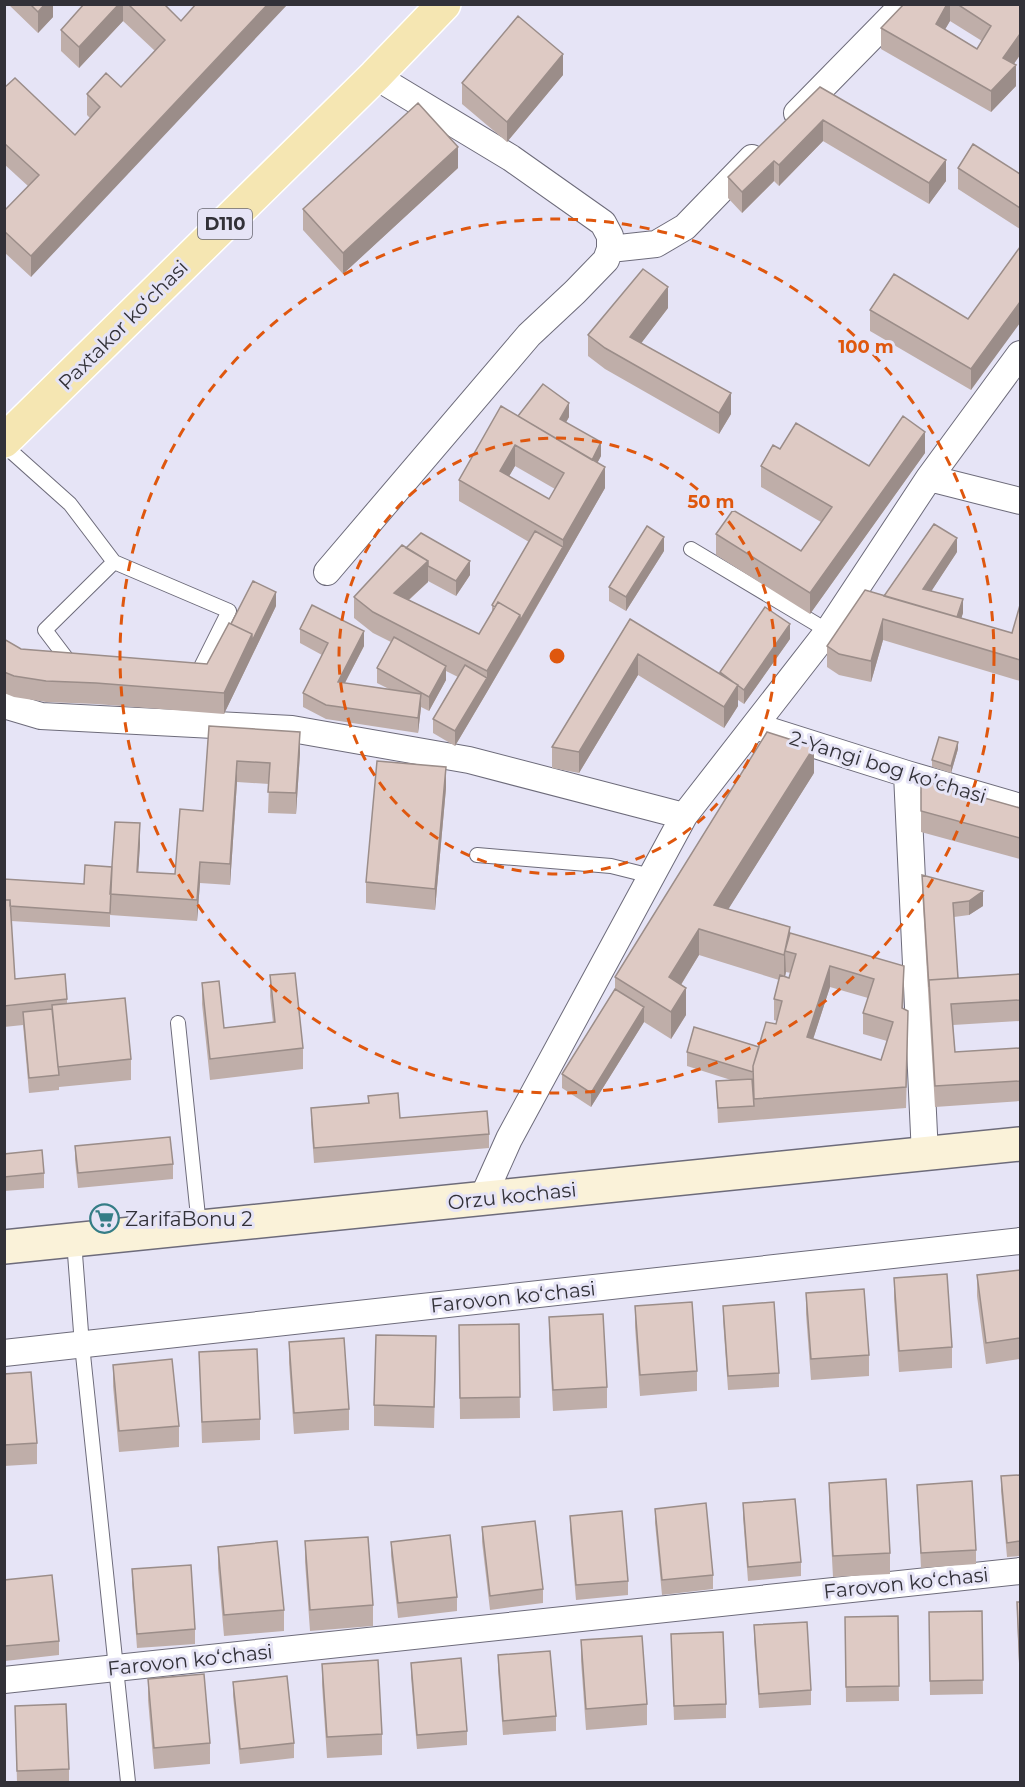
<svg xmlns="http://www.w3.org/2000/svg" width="1025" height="1787" font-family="Montserrat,sans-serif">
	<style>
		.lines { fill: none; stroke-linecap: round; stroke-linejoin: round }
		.lane-casing { stroke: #6d6b7a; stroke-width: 16 }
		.street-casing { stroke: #6d6b7a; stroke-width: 28 }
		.secondary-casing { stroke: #6d6b7a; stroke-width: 36 }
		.primary-casing { stroke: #fff; stroke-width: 36 }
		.lane { stroke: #fff; stroke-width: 14 }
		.street { stroke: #fff; stroke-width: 26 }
		.secondary { stroke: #faf2d9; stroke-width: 33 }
		.primary { stroke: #f5e6b2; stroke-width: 33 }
		.wall { fill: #bfaea9; fill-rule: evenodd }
		.shaded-wall { fill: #9b8d89 }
		.building { fill: #decac4; stroke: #9b8d89; stroke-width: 1.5; fill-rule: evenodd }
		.ring { fill: none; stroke: #df570e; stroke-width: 3; stroke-dasharray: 10 8 }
		.labels { text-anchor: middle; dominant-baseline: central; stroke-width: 6; stroke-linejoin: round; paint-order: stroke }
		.shield { fill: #e6e4f6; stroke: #686771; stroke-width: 1.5 }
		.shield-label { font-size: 18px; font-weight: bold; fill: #323138 }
		.street-label { font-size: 20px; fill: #323138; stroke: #e6e4f6 }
		.poi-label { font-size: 20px; fill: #323138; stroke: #e6e4f6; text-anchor: start }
		.centre { fill: #df570e; stroke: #e6e4f6; stroke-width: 3 }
		.ring-label { font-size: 18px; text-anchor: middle; font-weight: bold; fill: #df570e; stroke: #e6e4f6; stroke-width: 6; stroke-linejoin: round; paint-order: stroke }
	</style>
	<rect width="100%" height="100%" fill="#e6e4f6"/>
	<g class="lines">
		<defs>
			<path id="lane" d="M4 445 70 504 114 562 229 611 197 675H193
				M691 549 828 631
				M76 663H70L45 630 114 562
				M477 855 611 866 651 876
				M178 1023 199 1226
				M74 1241 82 1345 128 1782"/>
			<path id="street" d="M797 113 904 4
				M610 249 656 244 685 227 752 158
				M929 478 1020 501
				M327 572 529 335 575 292 606 260 610 249V236L603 223 511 158 375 76
				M4 705 41 716 292 729 469 760 684 816
				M755 726 907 774 1020 807
				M907 774 925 1155
				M482 1199 509 1139 684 816 828 631 929 478 1020 354
				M4 1353 1020 1241
				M4 1680 1020 1571"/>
			<path id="secondary" d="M4 1247 1020 1144"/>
			<path id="primary" d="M4 441 375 76 444 4"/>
		</defs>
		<use href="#lane" class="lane-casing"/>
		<use href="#street" class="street-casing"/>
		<use href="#secondary" class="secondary-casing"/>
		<use href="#primary" class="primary-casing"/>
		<use href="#lane" class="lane"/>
		<use href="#street" class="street"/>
		<use href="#secondary" class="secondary"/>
		<use href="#primary" class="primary"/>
	</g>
	<path class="wall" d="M8 4H53V17L38 33Z
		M84 4H164L181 21 31 277 4 252V211L28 186 4 164V88L75 135 90 118 87 115V94L121 87 155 51 123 21 79 68 61 51V30Z
		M904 4H1020V55L1014 64 1016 86 991 112 881 49V28ZM950 21 982 41 977 49 945 29Z
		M563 75 507 142 462 104V83Z
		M820 87 946 181 929 204 823 141 779 186 774 181 742 213 728 198V177Z
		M458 168 343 274 303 230V209Z
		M958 168 1020 174V229L958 189Z
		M1020 247 971 390 870 331V310L968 319Z
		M668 308 641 343 731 414 719 434 605 369 588 356V335Z
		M518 416 569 417 566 422 601 456 597 463 605 488 520 636 455 746 433 733V719L458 677 446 671V680L429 711 421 707 418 733 326 719 303 707V693L322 655 300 643V629L364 646 345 683 389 689 377 683V668L391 642 373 633 354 618V597L406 548 470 575 456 596 428 581V582L409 600 479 634 492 613V605L529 542 459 501V480ZM515 466 555 489 549 499 509 476Z
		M780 449 869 466 925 453 810 614 716 555V534L801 551 821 522 761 487V466Z
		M664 551 626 611 609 601V587Z
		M957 552 931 591 963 613 961 618 1012 633 1020 605V681L883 640 871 682 839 675 827 667V646L884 596Z
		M276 606 224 714 96 704 46 702 14 697 4 693V639L21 649 207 664 231 624Z
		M630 619 720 674V672L790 639 744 704 738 700V706L724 728 638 675 579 773 552 768V747Z
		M209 726 300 753 296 814 268 813 269 784 237 782 230 885 200 883 197 921 110 915V927L11 921 15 979 67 999V1004L131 1059V1080L59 1087V1090L29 1093 23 1025 4 1027V879L84 884 112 867 140 844 138 872 175 874 203 811Z
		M958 749 951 773 932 767V760Z
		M814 773 728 909 790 933 904 987 903 1008 908 1032 906 1108 718 1123 716 1081 731 1080 687 1066V1052L759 1047 776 1024 777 1021 774 1020V999L779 980 699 955 681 985 686 1015 671 1039 644 1022 591 1107 562 1088V1074L615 989V977ZM786 972 791 973 789 978 785 976ZM830 987 868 998 863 1013V1034L887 1041 881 1060 813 1039Z
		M921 780 1020 808V859L921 832Z
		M446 788 435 910 366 903V882Z
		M922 875 983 906 969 915 954 917 958 978 1020 974V1021L953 1025 955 1052 1020 1048V1101L935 1107 922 890Z
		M270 975 303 1048V1069L210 1080 202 1004V983L224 1028 273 1023 270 996Z
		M368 1096 400 1118 489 1134V1148L314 1163 311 1122V1108L368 1103Z
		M75 1146 173 1164V1179L78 1188 75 1160Z
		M4 1154 44 1173V1188L4 1191Z
		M1020 1270V1359L986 1364 977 1296V1275Z
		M894 1278 952 1347V1368L899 1372 894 1299Z
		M806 1293 869 1355V1376L811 1380 806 1314Z
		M635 1306 697 1371V1391L640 1396 635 1327Z
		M723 1306 779 1373V1387L728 1390 723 1320Z
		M549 1317 607 1387V1408L553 1411 549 1338Z
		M519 1324 520 1418 460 1419 459 1325Z
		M289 1342 349 1409V1430L294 1434 289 1363Z
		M199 1352 260 1419V1440L202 1443Z
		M436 1357 434 1428 374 1426V1405Z
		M113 1365 179 1426V1447L119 1452 113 1386Z
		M4 1374 37 1443V1464L4 1466Z
		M1020 1475V1556L1007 1557 1001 1491V1476Z
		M829 1483 890 1553V1574L833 1577 829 1504Z
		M917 1485 976 1550V1564L921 1568Z
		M743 1503 801 1562V1576L748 1581 743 1518Z
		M655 1509 713 1575V1589L662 1595 655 1523Z
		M570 1516 628 1581V1595L576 1600 570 1530Z
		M482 1527 543 1589V1603L490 1610 482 1542Z
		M305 1541 373 1605V1626L310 1631 305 1562Z
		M391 1542 457 1597V1611L398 1618 391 1556Z
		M218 1547 284 1610V1631L224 1636 218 1568Z
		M132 1569 195 1629V1644L137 1648 132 1583Z
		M4 1580 59 1641V1655L5 1661Z
		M1017 1602H1020V1683L1017 1616Z
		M982 1611 983 1694 930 1695 929 1612Z
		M898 1616 899 1701 846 1702 845 1617Z
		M754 1625 811 1690V1705L759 1708 754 1640Z
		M671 1634 726 1704V1718L674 1720Z
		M581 1640 647 1704V1725L586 1730 581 1661Z
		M498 1655 556 1716V1731L503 1735 498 1670Z
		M411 1663 467 1731V1745L417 1749 411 1677Z
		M322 1664 382 1734V1755L327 1758 322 1685Z
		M148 1679 210 1743V1764L154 1769 148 1700Z
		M233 1682 294 1743V1758L240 1764 233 1696Z
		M15 1706 69 1769V1782H17Z"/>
	<path class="shaded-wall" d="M45 4H53V17L38 33V12Z
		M119 4H123V21L79 68V47Z
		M268 4H288L31 277V256Z
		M947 4H950V21L936 45V24Z
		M1020 34V55L1006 75 1016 65V86L991 112V91L1003 58Z
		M563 54V75L507 142V122Z
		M823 120V141L779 186V165Z
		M458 147V168L343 274V253Z
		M946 160V181L929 204V183Z
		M774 161V181L742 213V192Z
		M668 287V308L630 358V337Z
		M1020 302V323L971 390V369Z
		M731 393V414L719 434V413Z
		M569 403V417L560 433V419Z
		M925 432V453L810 614V593Z
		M601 442V456L589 479V465Z
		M515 445V466L500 492V471Z
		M605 467V488L563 561V540Z
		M664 537V551L626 611V597Z
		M957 538V552L923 604V589Z
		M563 547V561L487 692V671L520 615Z
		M428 561V582L394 613V593Z
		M470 561V575L456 596V581Z
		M6 580V595L4 596V582Z
		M276 592V606L224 714V693L252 634Z
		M963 599V613L955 638V624Z
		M883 619V640L871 682V661Z
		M790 624V639L744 704V690Z
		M364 631V646L338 696V682Z
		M638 654V675L579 773V752Z
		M446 666V680L429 711V697Z
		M487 678V692L455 746V731Z
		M738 685V706L724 728V707Z
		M421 694V708L418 733V718Z
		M300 732V753L296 814V793Z
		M958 742V749L951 773V766Z
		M814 747V773L714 932V905Z
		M237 761V782L230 885V864Z
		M446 767V788L435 910V889Z
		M140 823V844L137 892V872Z
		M200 862V883L197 921V900Z
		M983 891V906L969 915V901Z
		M790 927V952L785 951 786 972 784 982V955Z
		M699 929V955L669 1004V977Z
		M830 966V987L807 1058V1037Z
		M904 966V987L902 1029V1008Z
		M686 988V1015L671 1039V1012Z
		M644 1007V1022L591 1107V1093Z"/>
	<path class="building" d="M30 4H45L38 12Z
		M84 4H119L79 47 61 30Z
		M128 4H164L181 21 196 4H268L31 256 4 231V211L39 175 4 143V88L15 78 75 135 100 107 87 94 106 73 121 87 165 40Z
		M904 4H947L936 24 977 49 991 26 957 4H1020V34L1003 58 1016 65 991 91 881 28Z
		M518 16 563 54 507 122 462 83Z
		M820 87 946 160 929 183 823 120 779 165 774 161 742 192 728 177Z
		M418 103 458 147 343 253 303 209Z
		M973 144 1020 174V208L958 168Z
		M1020 247V302L971 369 870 310 894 274 968 319Z
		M643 269 668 287 630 337 731 393 719 413 605 348 588 335Z
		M543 384 569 403 560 419 601 442 592 460 518 416Z
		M501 406 605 467 563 540 459 480ZM515 445 564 473 549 499 500 471Z
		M903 416 925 432 810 593 716 534 733 510 801 551 832 507 761 466 773 445 780 449 796 423 869 466Z
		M934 524 957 538 923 589 963 599 957 617 884 596Z
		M647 526 664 537 626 597 609 587Z
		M535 531 563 547 520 621V615L498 602 495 607 492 605Z
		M421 533 470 561 456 581 428 566V561L406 548Z
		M402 545 428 561 394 593 479 634 498 602 520 615 487 671 373 612 354 597Z
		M253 581 276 592 252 641V634L231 624Z
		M865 590 1012 633 1020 605V660L883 619 871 661 839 654 827 646Z
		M312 605 364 631 338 682 421 694 418 718 326 705 303 693 328 643 300 629Z
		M765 607 790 624 744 690 720 672Z
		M630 619 738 685 724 707 638 654 579 752 552 747Z
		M229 623 252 634 224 693 96 683 46 681 14 676 4 672V639L21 649 207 664Z
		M394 637 446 666 429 697 377 668Z
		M465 665 487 678 455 731 433 719Z
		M209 726 300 732 296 793 268 792 270 763 237 761 230 864 200 862 197 900 110 894 115 822 140 823 137 872 175 874 180 809 203 811Z
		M767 732 814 747 714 905 790 927 784 955 699 929 669 977 686 988 671 1012 615 977Z
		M939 737 958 742 951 766 932 760Z
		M377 761 446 767 435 889 366 882Z
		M921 780 1020 808V838L921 811Z
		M85 865 112 867 110 913 10 906V900H4V879L84 884Z
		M922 875 983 891 969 901 953 903 958 978 929 980V987Z
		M4 900H10L15 979 65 974 67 999 4 1006Z
		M790 933 904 966 902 1008 908 1011 906 1087 754 1099 753 1066 766 1022 776 1024 782 1001 774 999 780 975 789 978 796 954 785 951ZM830 966 874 979 863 1013 893 1022 881 1060 807 1037Z
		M295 973 303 1048 210 1059 202 983 219 981 224 1028 275 1022 270 975Z
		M1020 974V1000L951 1004 955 1052 1020 1048V1081L935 1086 929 980Z
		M615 989 644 1007 591 1093 562 1074Z
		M125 998 131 1059 58 1067 52 1005Z
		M52 1009 59 1075 29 1078 23 1012Z
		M694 1027 759 1047 753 1066V1072L687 1052Z
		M752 1079 754 1106 718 1108 716 1081Z
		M398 1093 400 1118 487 1111 489 1134 314 1148 311 1108 369 1103 368 1096Z
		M170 1137 173 1164 78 1173 75 1146Z
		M42 1150 44 1173 4 1177V1154Z
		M1020 1270V1338L986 1343 977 1275Z
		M947 1274 952 1347 899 1351 894 1278Z
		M864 1289 869 1355 811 1359 806 1293Z
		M692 1302 697 1371 640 1375 635 1306Z
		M774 1302 779 1373 728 1376 723 1306Z
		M603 1314 607 1387 553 1390 549 1317Z
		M519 1324 520 1397 460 1398 459 1325Z
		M376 1335 436 1336 434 1407 374 1405Z
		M344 1338 349 1409 294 1413 289 1342Z
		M257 1349 260 1419 202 1422 199 1352Z
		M172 1359 179 1426 119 1431 113 1365Z
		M31 1372 37 1443 4 1445V1374Z
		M1020 1475V1541L1007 1543 1001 1476Z
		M886 1479 890 1553 833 1556 829 1483Z
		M972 1481 976 1550 921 1553 917 1485Z
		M795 1499 801 1562 748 1567 743 1503Z
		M706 1503 713 1575 662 1580 655 1509Z
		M622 1511 628 1581 576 1585 570 1516Z
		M535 1521 543 1589 490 1596 482 1527Z
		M450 1535 457 1597 398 1603 391 1542Z
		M368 1537 373 1605 310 1610 305 1541Z
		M277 1541 284 1610 224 1615 218 1547Z
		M191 1565 195 1629 137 1634 132 1569Z
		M52 1575 59 1641 5 1646 4 1580Z
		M1017 1602H1020V1669Z
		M982 1611 983 1680 930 1681 929 1612Z
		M898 1616 899 1686 846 1687 845 1617Z
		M807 1622 811 1690 759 1694 754 1625Z
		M723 1632 726 1704 674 1706 671 1634Z
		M642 1636 647 1704 586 1709 581 1640Z
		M550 1651 556 1716 503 1721 498 1655Z
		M461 1658 467 1731 417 1735 411 1663Z
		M378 1660 382 1734 327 1737 322 1664Z
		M204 1674 210 1743 154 1748 148 1679Z
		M287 1676 294 1743 240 1749 233 1682Z
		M66 1704 69 1769 17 1771 15 1706Z"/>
	<g class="ring">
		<circle cx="557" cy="656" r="218"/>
		<circle cx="557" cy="656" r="437"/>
	</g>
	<defs>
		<symbol id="supermarket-ring" viewBox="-11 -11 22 22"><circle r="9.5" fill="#e6e4f6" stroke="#357d86" stroke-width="1.5"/><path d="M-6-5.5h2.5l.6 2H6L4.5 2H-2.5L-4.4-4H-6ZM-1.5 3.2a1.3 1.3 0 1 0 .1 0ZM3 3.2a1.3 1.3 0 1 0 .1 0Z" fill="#357d86"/></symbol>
	</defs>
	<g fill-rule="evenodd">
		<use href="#supermarket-ring" x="88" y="1202" width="33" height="33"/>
	</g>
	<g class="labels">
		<rect class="shield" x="198" y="209" width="54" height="30" rx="4.5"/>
		<g class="shield-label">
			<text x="225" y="224">D110</text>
		</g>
		<g class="street-label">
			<text transform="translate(123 325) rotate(-45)">Paxtakor koʻchasi</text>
			<text transform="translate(888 767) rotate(17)">2-Yangi bog koʼchasi</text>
			<text transform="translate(512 1196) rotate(-6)">Orzu kochasi</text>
			<text transform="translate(513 1297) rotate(-6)">Farovon koʻchasi</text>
			<text transform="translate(906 1583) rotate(-6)">Farovon koʻchasi</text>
			<text transform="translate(190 1660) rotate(-6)">Farovon koʻchasi</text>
		</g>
		<g class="poi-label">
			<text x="125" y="1219">ZarifaBonu 2</text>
		</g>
	</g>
	<circle cx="557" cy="656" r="9" class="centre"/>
	<g class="ring-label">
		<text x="866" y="353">100 m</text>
		<text x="711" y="508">50 m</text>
	</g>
	<rect width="1025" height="1787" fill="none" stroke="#323138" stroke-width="12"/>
</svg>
